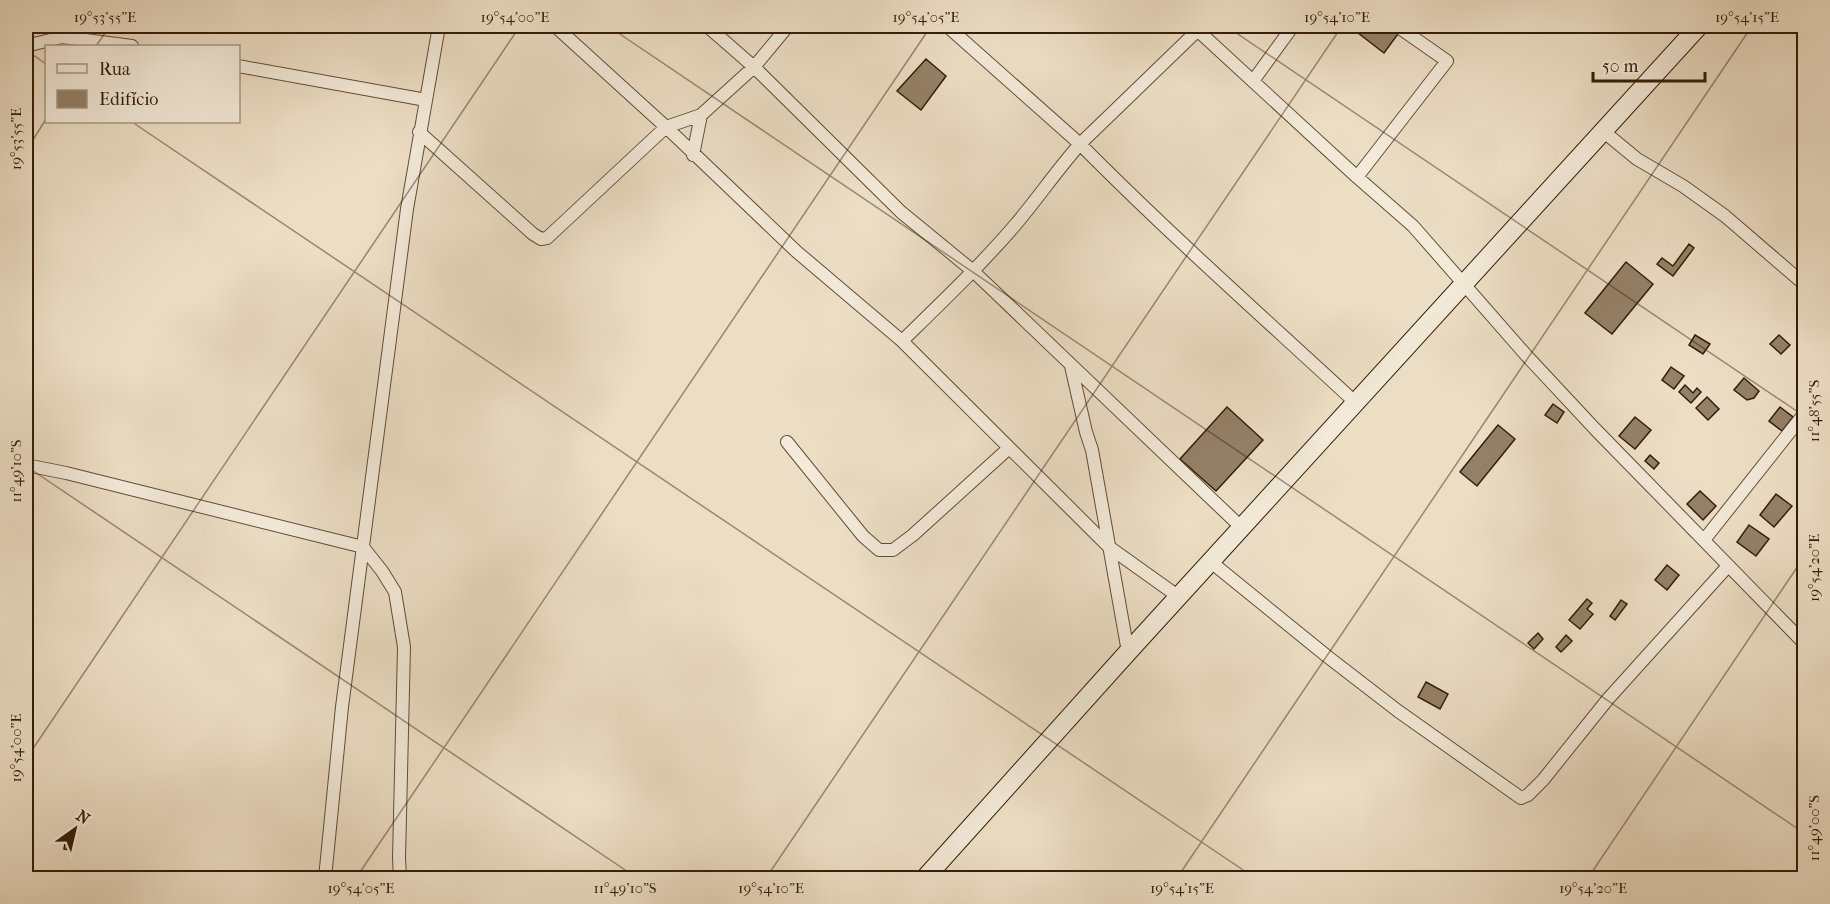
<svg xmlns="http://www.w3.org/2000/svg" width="1830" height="904" font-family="'IM FELL French Canon',serif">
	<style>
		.building { fill: #948169; stroke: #341c06; stroke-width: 1.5 }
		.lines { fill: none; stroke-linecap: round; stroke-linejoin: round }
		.minor-casing { stroke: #624c36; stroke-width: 14 }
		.secondary-casing { stroke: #341c06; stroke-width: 20 }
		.minor { stroke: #f3ead9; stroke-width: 12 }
		.secondary { stroke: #f3ead9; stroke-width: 18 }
		.ticks { fill: none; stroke: #341c06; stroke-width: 1.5; stroke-opacity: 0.45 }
		.neatline { fill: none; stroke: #341c06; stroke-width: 2 }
		.ticks-label { font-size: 15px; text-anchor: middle; fill: #341c06 }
	</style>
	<rect width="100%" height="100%" fill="#ecdec5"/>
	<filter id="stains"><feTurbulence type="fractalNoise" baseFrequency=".00333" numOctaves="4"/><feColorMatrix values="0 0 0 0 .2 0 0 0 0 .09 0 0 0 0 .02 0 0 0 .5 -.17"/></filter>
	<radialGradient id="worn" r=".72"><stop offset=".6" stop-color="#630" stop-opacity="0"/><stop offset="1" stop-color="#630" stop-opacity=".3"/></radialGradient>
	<path class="building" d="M1355 26H1388L1398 34 1384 53 1353 29Z
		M926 59 946 76 921 110 897 91Z
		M1689 244 1694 248 1673 276 1657 264 1662 258 1673 266Z
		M1626 262 1653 284 1612 334 1585 313Z
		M1695 335 1710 344 1703 354 1689 345Z
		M1779 335 1790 345 1781 354 1770 344Z
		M1671 367 1684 376 1674 389 1662 380Z
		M1744 378 1759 391 1754 398 1747 400 1734 390Z
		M1685 385 1693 393 1697 388 1701 392 1691 403 1679 392Z
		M1707 397 1719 409 1708 420 1696 408Z
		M1553 404 1564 412 1557 423 1545 415Z
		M1227 407 1263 440 1216 491 1180 459Z
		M1780 407 1793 417 1782 431 1769 421Z
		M1635 417 1651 430 1635 449 1619 436Z
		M1498 425 1515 439 1477 486 1460 472Z
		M1650 455 1659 463 1654 469 1645 461Z
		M1700 491 1716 506 1703 520 1687 504Z
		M1776 494 1792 506 1774 527 1760 515Z
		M1749 525 1769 539 1756 556 1737 542Z
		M1667 565 1679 575 1667 590 1655 580Z
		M1587 599 1592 603 1587 609 1593 614 1580 629 1569 620Z
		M1621 600 1627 604 1615 620 1610 616Z
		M1538 633 1543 639 1534 649 1528 643Z
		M1566 635 1572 641 1561 652 1556 647Z
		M1426 682 1448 694 1440 709 1418 697Z
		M66 837 74 838 71 850 64 849Z"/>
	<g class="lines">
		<defs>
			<path id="minor" d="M555 26 666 127 797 252 902 341 1109 547 1179 597
				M707 26 754 67 901 212 973 271 1242 528
				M947 26 1080 144 1198 30
				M1193 26 1357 177 1413 226 1526 355 1595 429 1804 643
				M26 46 62 37 132 46
				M238 66 426 100
				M1253 81 1293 26
				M1603 131 1637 159 1683 186 1725 216 1804 284
				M419 132 533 234 541 239 547 238 666 127 701 115 754 67 788 26
				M693 155 701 115
				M1357 177 1447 61 1397 26
				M902 341C941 303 981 265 1016 224 1038 198 1057 170 1080 144 1169 234 1263 317 1356 403
				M1071 366 1086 432 1092 450 1128 652
				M787 442 863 536 879 550H893L913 535 1009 448
				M26 465 66 473 363 547 382 571 395 592 404 647 399 858 400 878
				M1704 540 1804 414
				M1211 562 1328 657 1398 711 1521 798 1528 795 1543 780 1608 699 1728 566
				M325 878 342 707 407 209 439 26"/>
			<path id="secondary" d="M925 878 1128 652 1699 26"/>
		</defs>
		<use href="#minor" class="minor-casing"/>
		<use href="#secondary" class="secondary-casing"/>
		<use href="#minor" class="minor"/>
		<use href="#secondary" class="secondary"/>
	</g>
	<path class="ticks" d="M608 26 1804 833M1226 26 1804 416M96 46 110 26M26 50 46 64M132 122 1255 878M26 151 46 119M26 466 637 878M26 759 520 26M356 878 931 26M766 878 1342 26M1177 878 1752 26M1588 878 1804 557"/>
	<rect width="1830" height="904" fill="none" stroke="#ecdec5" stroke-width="66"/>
	<rect x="45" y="45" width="195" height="78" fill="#f3ead9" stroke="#a79885" stroke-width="1.5"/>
	<rect x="57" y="64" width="30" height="9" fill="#f3ead9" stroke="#a79885" stroke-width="1.5"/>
	<text x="99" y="75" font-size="18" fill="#341c06">Rua</text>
	<rect x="57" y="90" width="30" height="18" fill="#948169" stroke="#a79885" stroke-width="1.5"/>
	<text x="99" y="105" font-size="18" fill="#341c06">Edifício</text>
	<g transform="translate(75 829) rotate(34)" stroke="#f3ead9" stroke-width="4.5" paint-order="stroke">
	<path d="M0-4.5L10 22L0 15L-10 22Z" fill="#341c06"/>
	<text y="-9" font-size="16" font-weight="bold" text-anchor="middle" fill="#341c06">N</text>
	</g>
	<path d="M1593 72v9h112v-9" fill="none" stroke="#341c06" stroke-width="3"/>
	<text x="1602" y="72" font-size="18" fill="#341c06" stroke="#f3ead9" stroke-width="4.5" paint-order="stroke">50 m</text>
	<rect x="33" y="33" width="1764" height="838" class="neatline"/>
	<g class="ticks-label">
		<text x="105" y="22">19°53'55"E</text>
		<text x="515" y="22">19°54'00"E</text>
		<text x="926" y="22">19°54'05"E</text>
		<text x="1337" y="22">19°54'10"E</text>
		<text x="1747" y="22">19°54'15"E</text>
		<text transform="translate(16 139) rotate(-90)" y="5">19°53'55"E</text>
		<text transform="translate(1814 411) rotate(-90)" y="5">11°48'55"S</text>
		<text transform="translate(16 471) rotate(-90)" y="5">11°49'10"S</text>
		<text transform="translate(1814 568) rotate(-90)" y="5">19°54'20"E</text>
		<text transform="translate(16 748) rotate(-90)" y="5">19°54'00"E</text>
		<text transform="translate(1814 828) rotate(-90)" y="5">11°49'00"S</text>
		<text x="361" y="893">19°54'05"E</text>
		<text x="625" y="893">11°49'10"S</text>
		<text x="771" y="893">19°54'10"E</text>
		<text x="1182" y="893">19°54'15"E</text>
		<text x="1593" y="893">19°54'20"E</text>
	</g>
	<rect width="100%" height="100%" filter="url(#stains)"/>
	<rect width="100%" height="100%" fill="url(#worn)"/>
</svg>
